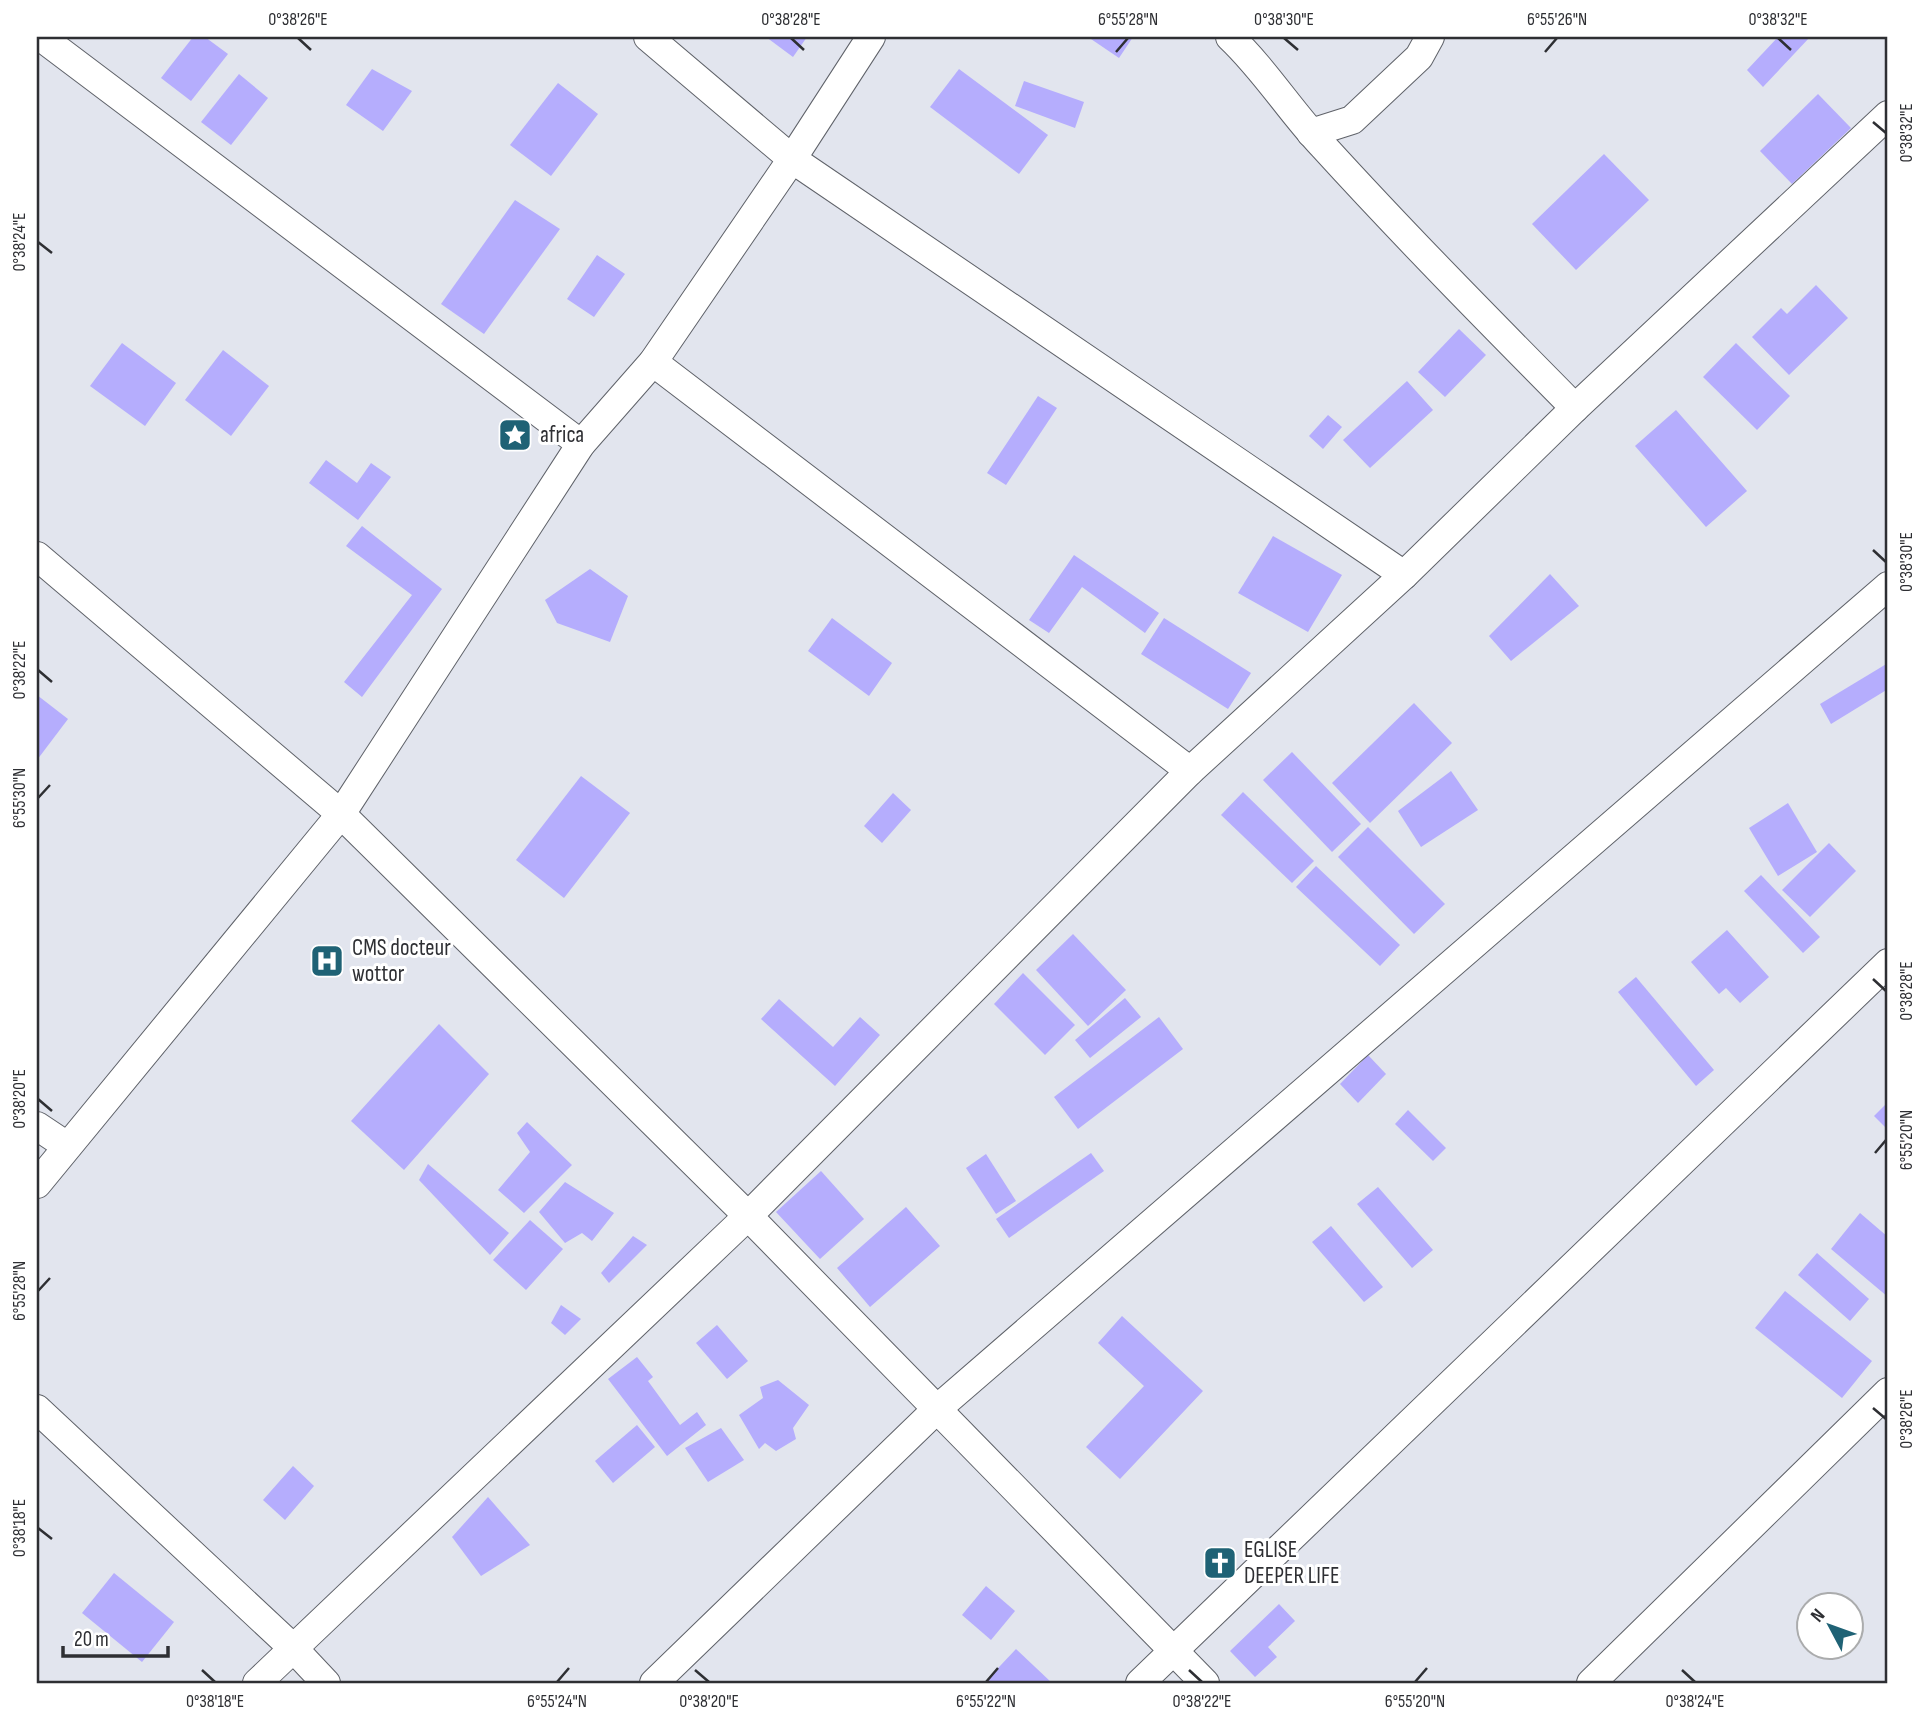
<svg xmlns="http://www.w3.org/2000/svg" width="1925" height="1720" font-family="'Sofia Sans Condensed',sans-serif">
  <rect width="100%" height="100%" fill="#e2e5ee"/>
  <g fill="#b5adfd">
    <path d="M193 37H205L228 54 191 101 161 78Z"/>
    <path d="M766 37H807L793 57Z"/>
    <path d="M1088 37H1133L1119 58Z"/>
    <path d="M1778 37H1810L1763 87 1747 70Z"/>
    <path d="M372 69 412 91 383 131 346 105Z"/>
    <path d="M959 69 1048 135 1019 174 930 107Z"/>
    <path d="M239 74 268 98 231 145 201 122Z"/>
    <path d="M1024 81 1084 102 1075 128 1015 106Z"/>
    <path d="M558 83 598 114 551 176 510 145Z"/>
    <path d="M1818 94 1851 128 1792 184 1760 151Z"/>
    <path d="M1604 154 1649 200 1576 270 1532 224Z"/>
    <path d="M515 200 560 229 484 334 441 304Z"/>
    <path d="M597 255 625 274 594 317 567 299Z"/>
    <path d="M1816 285 1848 318 1789 375 1752 337 1781 308 1787 314Z"/>
    <path d="M1459 329 1486 355 1445 397 1418 372Z"/>
    <path d="M122 343 176 383 145 426 90 386Z"/>
    <path d="M1736 343 1790 396 1757 430 1703 377Z"/>
    <path d="M223 350 269 386 231 436 185 400Z"/>
    <path d="M1407 381 1433 410 1370 468 1343 440Z"/>
    <path d="M1038 396 1057 408 1006 485 987 473Z"/>
    <path d="M1676 410 1747 491 1706 527 1635 446Z"/>
    <path d="M1328 415 1342 427 1323 449 1309 436Z"/>
    <path d="M326 460 357 483 371 463 391 477 358 520 309 483Z"/>
    <path d="M362 526 442 589 362 697 344 682 412 595 346 546Z"/>
    <path d="M1273 536 1342 575 1308 632 1238 593Z"/>
    <path d="M1074 555 1159 613 1145 633 1082 587 1049 633 1029 620Z"/>
    <path d="M590 569 628 596 610 642 557 623 545 600Z"/>
    <path d="M1550 574 1579 606 1511 661 1489 636Z"/>
    <path d="M832 618 892 663 869 696 808 651Z"/>
    <path d="M1164 618 1251 673 1228 709 1141 654Z"/>
    <path d="M1888 663V689L1831 724 1820 704Z"/>
    <path d="M37 695 68 719 37 760Z"/>
    <path d="M1414 703 1452 743 1370 823 1332 783Z"/>
    <path d="M1292 752 1361 824 1332 852 1263 780Z"/>
    <path d="M1451 771 1478 810 1421 847 1398 811Z"/>
    <path d="M581 776 630 813 564 898 516 860Z"/>
    <path d="M1243 792 1314 861 1292 883 1221 815Z"/>
    <path d="M893 793 911 810 882 843 864 826Z"/>
    <path d="M1788 803 1817 852 1778 876 1749 828Z"/>
    <path d="M1368 827 1445 904 1414 934 1338 857Z"/>
    <path d="M1829 843 1856 871 1810 917 1782 890Z"/>
    <path d="M1316 866 1400 945 1380 966 1296 887Z"/>
    <path d="M1761 875 1820 937 1803 953 1744 891Z"/>
    <path d="M1727 930 1769 977 1740 1003 1726 988 1719 994 1691 962Z"/>
    <path d="M1073 934 1126 990 1088 1026 1036 970Z"/>
    <path d="M1023 973 1075 1025 1045 1055 994 1004Z"/>
    <path d="M1636 977 1714 1070 1696 1086 1618 992Z"/>
    <path d="M1125 998 1141 1017 1090 1058 1075 1040Z"/>
    <path d="M779 999 833 1047 860 1017 880 1035 835 1086 761 1019Z"/>
    <path d="M1159 1017 1183 1049 1078 1129 1054 1097Z"/>
    <path d="M439 1024 489 1074 404 1170 351 1121Z"/>
    <path d="M1368 1055 1386 1074 1358 1103 1340 1084Z"/>
    <path d="M1888 1102V1130L1874 1116Z"/>
    <path d="M1408 1110 1446 1148 1433 1161 1395 1124Z"/>
    <path d="M527 1122 572 1165 524 1213 498 1190 530 1152 517 1133Z"/>
    <path d="M1091 1153 1104 1171 1009 1238 996 1219Z"/>
    <path d="M986 1154 1016 1201 996 1214 966 1168Z"/>
    <path d="M428 1164 509 1233 490 1255 419 1180Z"/>
    <path d="M821 1171 864 1219 820 1259 776 1212Z"/>
    <path d="M565 1182 614 1213 592 1241 582 1233 565 1243 539 1212Z"/>
    <path d="M1378 1187 1433 1250 1412 1268 1357 1204Z"/>
    <path d="M906 1207 940 1246 870 1307 837 1268Z"/>
    <path d="M1860 1213 1888 1237V1297L1831 1249Z"/>
    <path d="M530 1220 563 1249 526 1290 493 1260Z"/>
    <path d="M1331 1226 1383 1287 1364 1302 1312 1242Z"/>
    <path d="M633 1236 647 1245 609 1283 601 1273Z"/>
    <path d="M1817 1253 1869 1299 1850 1321 1798 1275Z"/>
    <path d="M1785 1291 1872 1361 1842 1398 1755 1328Z"/>
    <path d="M561 1305 581 1319 565 1335 551 1323Z"/>
    <path d="M1122 1316 1203 1391 1120 1479 1086 1447 1144 1386 1098 1343Z"/>
    <path d="M717 1325 748 1361 727 1379 696 1343Z"/>
    <path d="M637 1357 653 1377 648 1381 680 1425 697 1412 706 1425 667 1456 608 1379Z"/>
    <path d="M778 1380 809 1405 793 1428 796 1439 776 1451 765 1443 759 1449 739 1415 763 1398 760 1387Z"/>
    <path d="M637 1425 655 1447 613 1483 595 1461Z"/>
    <path d="M721 1428 744 1460 708 1482 685 1448Z"/>
    <path d="M293 1466 314 1486 285 1520 263 1500Z"/>
    <path d="M488 1497 530 1545 481 1576 452 1537Z"/>
    <path d="M114 1573 174 1622 142 1662 82 1613Z"/>
    <path d="M986 1586 1015 1611 991 1640 962 1615Z"/>
    <path d="M1279 1604 1295 1621 1268 1647 1277 1657 1255 1677 1230 1651Z"/>
    <path d="M1016 1649 1052 1683H984Z"/>
  </g>
  <g fill="none" stroke-linecap="round" stroke-linejoin="round">
    <defs>
      <g id="street">
        <path d="M41 37 581 444"/>
        <path d="M648 37 792 159 1404 575"/>
        <path d="M1230 37C1265 70 1290 111 1323 146 1405 236 1490 322 1575 408"/>
        <path d="M1311 133 1352 120 1419 57 1430 37"/>
        <path d="M653 362 1190 771"/>
        <path d="M37 556 341 814 748 1216 1205 1683"/>
        <path d="M37 1126 67 1146"/>
        <path d="M37 1184 341 814 581 444 653 362 792 159 871 37"/>
        <path d="M37 1409 294 1649 326 1683"/>
        <path d="M257 1683 748 1216 1190 771 1404 575 1575 408 1888 115"/>
        <path d="M654 1683 937 1409 1888 586"/>
        <path d="M1140 1683 1888 963"/>
        <path d="M1591 1683 1888 1392"/>
      </g>
    </defs>
    <use href="#street" stroke="#5f6269" stroke-width="30"/>
    <use href="#street" stroke="#fff" stroke-width="28"/>
  </g>
  <path fill="none" stroke="#2e2f33" stroke-width="2.5" d="M298 38 311 50M791 38 804 50M1284 38 1298 50M1778 38 1791 50M1116 52 1128 38M1545 52 1557 38M1873 122 1886 133M38 242 52 253M1873 550 1886 562M38 670 52 682M38 798 50 785M1873 979 1886 991M38 1099 52 1111M1875 1153 1886 1140M38 1291 50 1278M1873 1408 1886 1419M38 1528 52 1539M202 1670 215 1682M695 1670 709 1682M1189 1670 1202 1682M1682 1670 1695 1682M557 1682 569 1668M986 1682 998 1668M1415 1682 1427 1668"/>
  <defs>
    <symbol id="sight-square" viewBox="-11 -11 22 22"><rect x="-9" y="-9" width="18" height="18" rx="4" fill="#1f6275" stroke="#fff"/><path d="M0-6L1.8-2.2L6-1.7L2.9 1.2L3.7 5.4L0 3.3L-3.7 5.4L-2.9 1.2L-6-1.7L-1.8-2.2Z" fill="#fff"/></symbol>
    <symbol id="hospital-square" viewBox="-11 -11 22 22"><rect x="-9" y="-9" width="18" height="18" rx="4" fill="#1f6275" stroke="#fff"/><path d="M-5-5h3v3.5h4V-5h3V5h-3V1.5h-4V5h-3Z" fill="#fff"/></symbol>
    <symbol id="church-square" viewBox="-11 -11 22 22"><rect x="-9" y="-9" width="18" height="18" rx="4" fill="#1f6275" stroke="#fff"/><path d="M-1.2-6h2.4v3.5h3.3v2.4h-3.3V6h-2.4V-.1h-3.3v-2.4h3.3Z" fill="#fff"/></symbol>
  </defs>
  <g fill-rule="evenodd">
    <use href="#sight-square" x="496" y="416" width="38" height="38"/>
    <use href="#hospital-square" x="308" y="942" width="38" height="38"/>
    <use href="#church-square" x="1201" y="1544" width="38" height="38"/>
  </g>
  <g text-anchor="middle" dominant-baseline="central" stroke-width="6" stroke-linejoin="round" paint-order="stroke">
    <g font-size="23" fill="#2e2f33" stroke="#fff" text-anchor="start">
      <text x="540" y="435">africa</text>
      <text x="352" y="948">CMS docteur<tspan x="352" dy="26">wottor</tspan></text>
      <text x="1244" y="1550">EGLISE<tspan x="1244" dy="26">DEEPER LIFE</tspan></text>
    </g>
  </g>
  <rect width="1925" height="1720" fill="none" stroke="#ffffff" stroke-width="77"/>
  <g transform="translate(1830 1626) rotate(311)"><circle r="33" fill="#ffffff" stroke="#abacad" stroke-width="2"/>
  <path d="M0-5L12 26L0 18L-12 26Z" fill="#1f6275"/>
  <text y="-10" font-size="19" font-weight="bold" text-anchor="middle" fill="#2e2f33">N</text>
  </g>
  <path d="M63 1646v10h105v-10" fill="none" stroke="#2e2f33" stroke-width="3.5"/>
  <text x="74" y="1646" font-size="21" fill="#2e2f33" stroke="#ffffff" stroke-width="5" paint-order="stroke">20 m</text>
  <rect x="38" y="38" width="1848" height="1644" fill="none" stroke="#2e2f33" stroke-width="2.5"/>
  <g font-size="18" text-anchor="middle" fill="#2e2f33">
    <text x="298" y="25">0°38'26"E</text>
    <text x="791" y="25">0°38'28"E</text>
    <text x="1128" y="25">6°55'28"N</text>
    <text x="1284" y="25">0°38'30"E</text>
    <text x="1557" y="25">6°55'26"N</text>
    <text x="1778" y="25">0°38'32"E</text>
    <text transform="translate(1906 133) rotate(-90)" y="6">0°38'32"E</text>
    <text transform="translate(19 242) rotate(-90)" y="6">0°38'24"E</text>
    <text transform="translate(1906 562) rotate(-90)" y="6">0°38'30"E</text>
    <text transform="translate(19 670) rotate(-90)" y="6">0°38'22"E</text>
    <text transform="translate(19 798) rotate(-90)" y="6">6°55'30"N</text>
    <text transform="translate(1906 991) rotate(-90)" y="6">0°38'28"E</text>
    <text transform="translate(19 1099) rotate(-90)" y="6">0°38'20"E</text>
    <text transform="translate(1906 1140) rotate(-90)" y="6">6°55'20"N</text>
    <text transform="translate(19 1291) rotate(-90)" y="6">6°55'28"N</text>
    <text transform="translate(1906 1419) rotate(-90)" y="6">0°38'26"E</text>
    <text transform="translate(19 1528) rotate(-90)" y="6">0°38'18"E</text>
    <text x="215" y="1707">0°38'18"E</text>
    <text x="557" y="1707">6°55'24"N</text>
    <text x="709" y="1707">0°38'20"E</text>
    <text x="986" y="1707">6°55'22"N</text>
    <text x="1202" y="1707">0°38'22"E</text>
    <text x="1415" y="1707">6°55'20"N</text>
    <text x="1695" y="1707">0°38'24"E</text>
  </g>
</svg>
